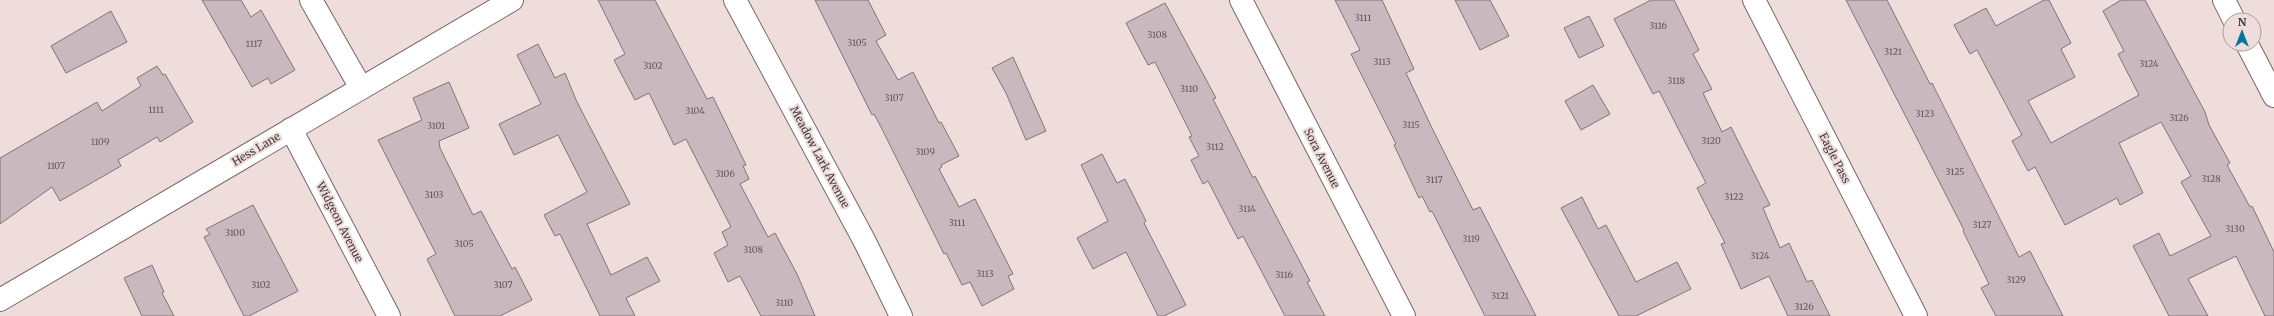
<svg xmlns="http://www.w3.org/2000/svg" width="2274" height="316" font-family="Merriweather,serif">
  <rect width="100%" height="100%" fill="#eedddb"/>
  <g fill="#c9b9bf" stroke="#817378">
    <path d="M202 0H241L251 17 261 10 295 70 271 84 268 78 252 87Z"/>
    <path d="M598 0H655L707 99 713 97 746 165 743 166 749 179 740 184 768 237 775 233 797 274 815 316H761L740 276 728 282 714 253 728 245 722 232 731 227 686 139 674 145 649 93 635 100 614 60 625 54Z"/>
    <path d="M815 0H868L886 35 876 41 898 80 913 72 939 123 941 122 959 156 941 165 942 167 939 169 959 207 975 199 1013 274 1008 276 1014 289 982 306 970 282 962 285 946 253 944 254 881 127 874 114 872 115Z"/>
    <path d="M1335 0H1382L1414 69 1406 73 1431 126 1473 210 1480 207 1536 316H1485L1432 211 1430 212 1422 196 1419 198 1394 145 1396 144 1351 54 1360 50Z"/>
    <path d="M1455 0H1490L1509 36 1480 50Z"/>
    <path d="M1651 0H1674L1699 50 1693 54 1712 89 1703 93 1722 132 1731 127 1770 205 1763 208 1780 248 1789 243 1807 282 1812 280 1830 316H1788L1769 276 1741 289 1721 244 1725 243 1697 188 1706 183 1659 91 1653 94 1614 19Z"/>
    <path d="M1846 0H1887L1930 84 1932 83 2019 257 2030 251 2063 316H1996L1981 288 1989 284 1963 231 1964 230Z"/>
    <path d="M2044 0H2049L2071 43 2061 49 2075 77 2028 101 2051 143 2139 95 2118 54 2124 51 2103 11 2121 0H2145L2205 112 2209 125 2230 163 2227 165 2250 207 2252 206 2274 252V316H2265L2236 256 2188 279 2208 316H2169L2133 246 2159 233 2170 256 2211 236 2181 182 2191 176 2161 122 2119 143 2143 193 2120 205 2117 198 2065 225 2035 167 2028 171 2012 141 2022 135 1977 50 1970 54 1954 25 1986 8 1996 26Z"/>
    <path d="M1165 3 1216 98 1213 99 1253 178 1255 176 1310 281 1307 282 1325 316H1285L1243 236 1238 239 1208 181 1203 184 1191 160 1199 156 1189 137 1192 136 1155 62 1148 65 1126 23Z"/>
    <path d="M111 11 127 42 66 73 51 46Z"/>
    <path d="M1589 16 1604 46 1579 58 1564 28Z"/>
    <path d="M538 44 555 78 565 73 577 102 630 204 587 224 611 275 647 257 660 281 626 298 635 316H600L560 234 555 236 544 215 587 192 558 135 514 155 499 124 541 104 517 55Z"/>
    <path d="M1013 57 1046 131 1026 140 1006 93 992 68Z"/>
    <path d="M157 66 163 75 165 74 193 122 160 142 157 137 118 160 121 166 60 201 52 187 0 224V158L97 102 102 111 141 86 137 78Z"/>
    <path d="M449 82 469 128 439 141 440 148 473 215 481 211 512 269 515 267 532 300 500 316H455L427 259 436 254 378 140 422 120 413 98Z"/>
    <path d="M1593 85 1610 114 1581 130 1565 101Z"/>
    <path d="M1102 154 1117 183 1125 179 1146 221 1144 223 1186 305 1164 316H1158L1126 252 1093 269 1077 238 1108 221 1081 165Z"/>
    <path d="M1582 197 1598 229 1606 225 1636 282 1677 262 1691 289 1636 316H1619L1561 208Z"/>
    <path d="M253 205 298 291 249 316H244L204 237 210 234 206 229Z"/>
    <path d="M152 265 164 292 162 293 174 316H142L124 278Z"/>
  </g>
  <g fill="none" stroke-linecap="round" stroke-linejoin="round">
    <defs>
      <g id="minor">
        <path d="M311 0 361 88"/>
        <path d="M735 0 865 242 901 316"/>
        <path d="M1241 0 1404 316"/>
        <path d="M1754 0 1916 316"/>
        <path d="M2224 0 2234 20"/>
        <path d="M2247 44 2274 96"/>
        <path d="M291 129 389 316"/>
        <path d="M0 300 512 0"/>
      </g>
    </defs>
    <use href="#minor" stroke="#766766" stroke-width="24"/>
    <use href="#minor" stroke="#fff" stroke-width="22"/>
  </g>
  <g text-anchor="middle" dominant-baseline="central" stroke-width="4" stroke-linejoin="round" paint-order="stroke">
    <g font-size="9" fill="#645a5b">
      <text x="1363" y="17">3111</text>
      <text x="1658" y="25">3116</text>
      <text x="1157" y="34">3108</text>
      <text x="857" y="42">3105</text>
      <text x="254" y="43">1117</text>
      <text x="1893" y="51">3121</text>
      <text x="1382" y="61">3113</text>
      <text x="2149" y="63">3124</text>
      <text x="653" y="65">3102</text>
      <text x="1676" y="80">3118</text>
      <text x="1189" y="88">3110</text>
      <text x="894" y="97">3107</text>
      <text x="156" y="109">1111</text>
      <text x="695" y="110">3104</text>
      <text x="1925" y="113">3123</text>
      <text x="2179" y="117">3126</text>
      <text x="1411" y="124">3115</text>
      <text x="436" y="125">3101</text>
      <text x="1711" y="140">3120</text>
      <text x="100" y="141">1109</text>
      <text x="1215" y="146">3112</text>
      <text x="925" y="151">3109</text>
      <text x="56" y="165">1107</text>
      <text x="1955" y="171">3125</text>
      <text x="725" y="173">3106</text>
      <text x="2211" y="178">3128</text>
      <text x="1434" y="179">3117</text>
      <text x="434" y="194">3103</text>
      <text x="1734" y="196">3122</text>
      <text x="1247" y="208">3114</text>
      <text x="957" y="222">3111</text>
      <text x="1982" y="224">3127</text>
      <text x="2235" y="228">3130</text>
      <text x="235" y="232">3100</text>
      <text x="1471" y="238">3119</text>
      <text x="464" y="243">3105</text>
      <text x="753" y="249">3108</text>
      <text x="1760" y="255">3124</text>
      <text x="985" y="273">3113</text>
      <text x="1284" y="274">3116</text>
      <text x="2016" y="279">3129</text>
      <text x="261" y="284">3102</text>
      <text x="503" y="284">3107</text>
      <text x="1500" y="295">3121</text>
      <text x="784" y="302">3110</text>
      <text x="1804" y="306">3126</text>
    </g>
    <g font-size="11" fill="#423b3a" stroke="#eedddb">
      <text transform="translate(256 149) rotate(-31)">Hess Lane</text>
      <text transform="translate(820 157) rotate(62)">Meadow Lark Avenue</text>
      <text transform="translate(1322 158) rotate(63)">Sora Avenue</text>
      <text transform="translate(1835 158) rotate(63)">Eagle Pass</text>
      <text transform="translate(340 222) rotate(63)">Widgeon Avenue</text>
    </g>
  </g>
  <g transform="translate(2242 32)"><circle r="19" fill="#eedddb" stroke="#a99c9b"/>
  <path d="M0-3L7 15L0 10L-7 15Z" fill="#04749f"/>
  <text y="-6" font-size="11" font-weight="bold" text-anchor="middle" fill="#423b3a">N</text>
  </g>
</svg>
